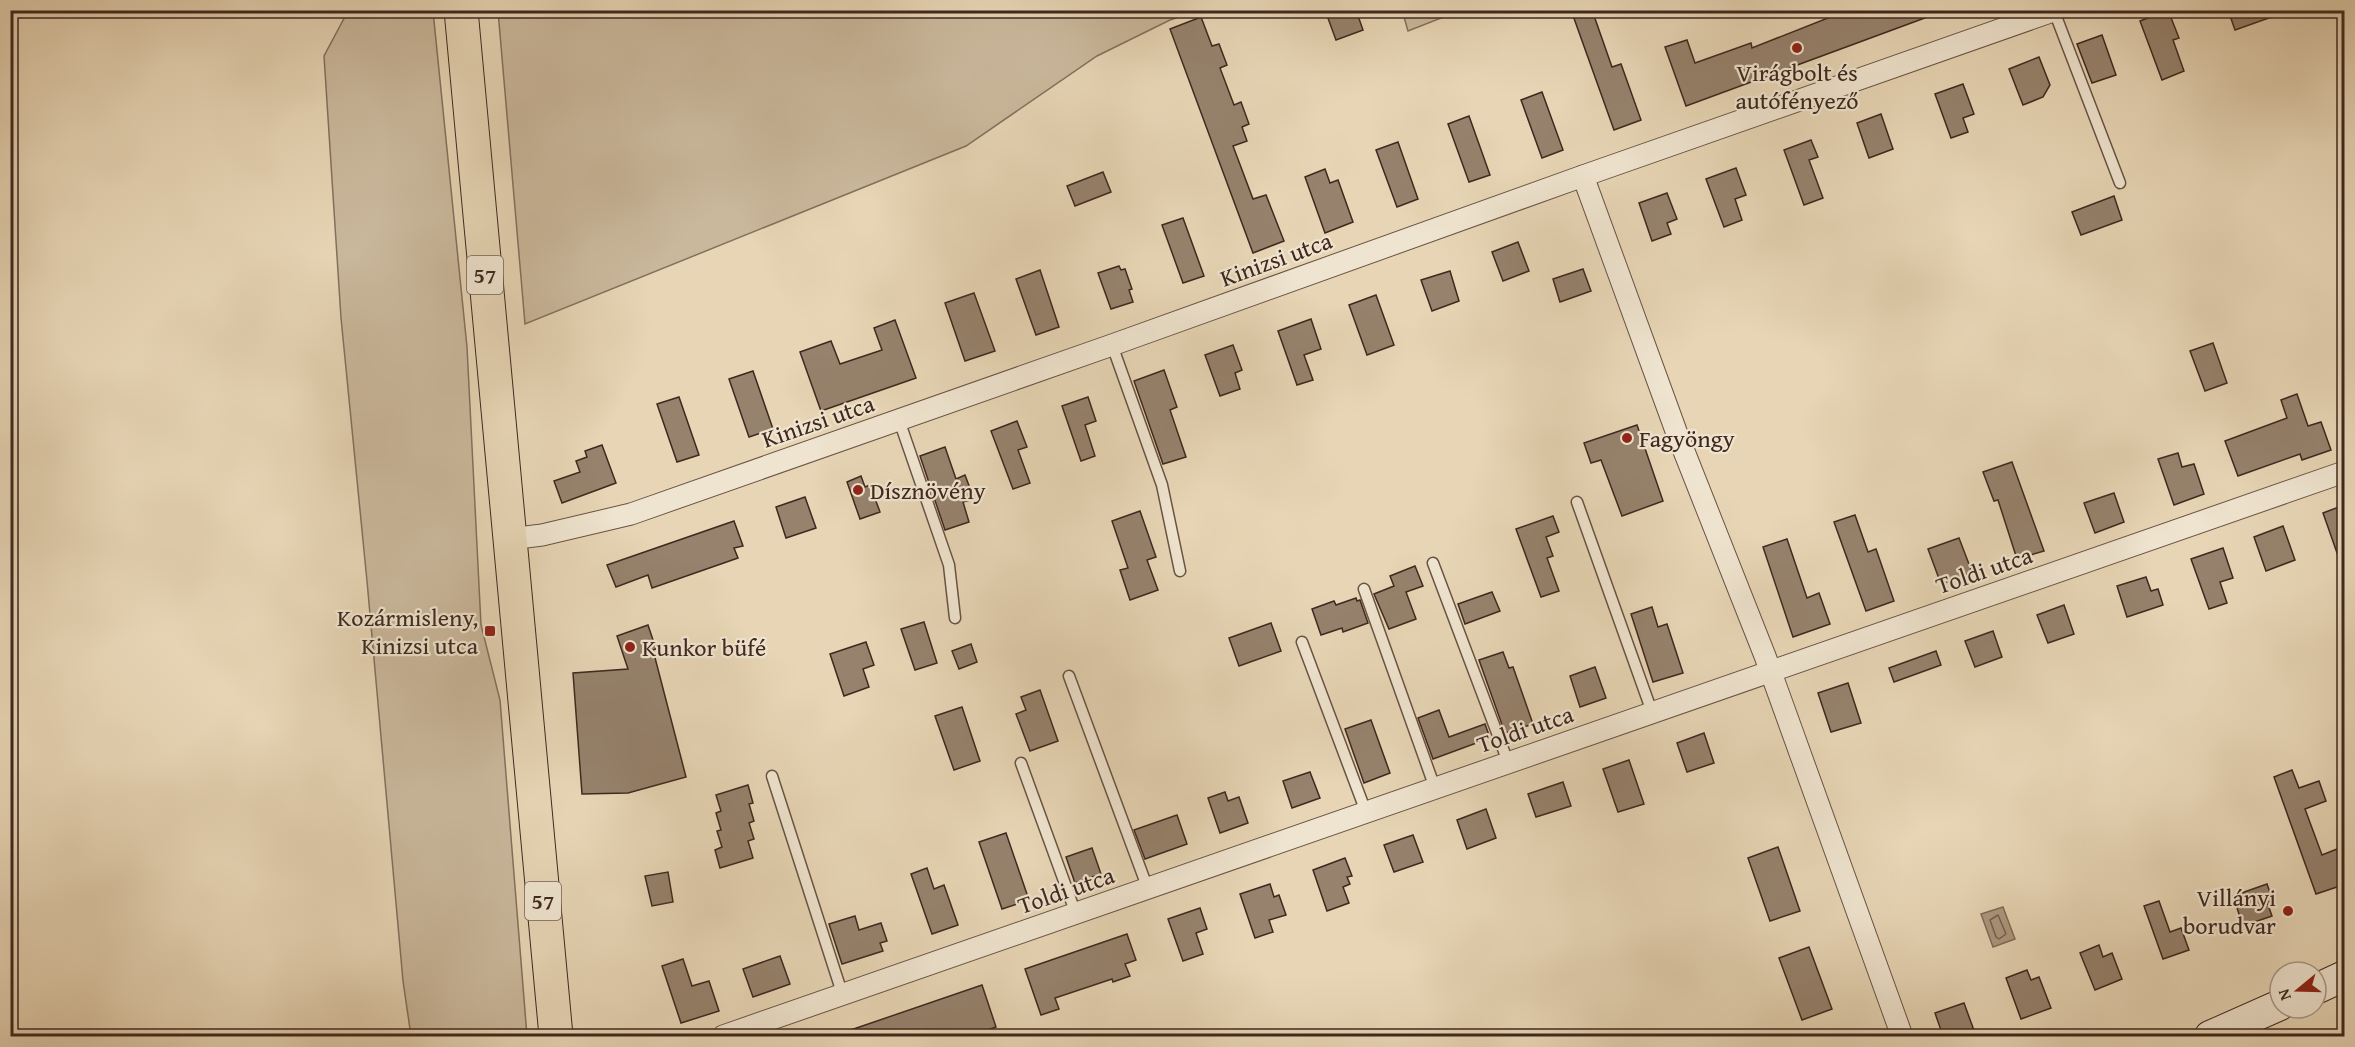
<svg xmlns="http://www.w3.org/2000/svg" width="2355" height="1047" font-family="'Gentium Book Plus',serif">
  <rect width="100%" height="100%" fill="#e7d5b5"/>
  <filter id="stains"><feTurbulence type="fractalNoise" baseFrequency=".00333" numOctaves="4"/><feColorMatrix values="0 0 0 0 .2 0 0 0 0 .09 0 0 0 0 .02 0 0 0 .5 -.17"/></filter>
  <radialGradient id="worn" r=".72"><stop offset=".6" stop-color="#630" stop-opacity="0"/><stop offset="1" stop-color="#630" stop-opacity=".3"/></radialGradient>
  <g fill="#cab89c" stroke="#84705e" stroke-width="1.5">
    <path d="M1402 10H1459V11L1408 31Z"/>
    <path d="M348 11H433L467 347 481 625 500 700 527 1036H411L403 981 367 581 341 318 324 56Z"/>
    <path d="M498 11V10L1197 11 1170 20 1097 56 966 146 525 324Z"/>
  </g>
  <path fill="#ae9a82" stroke="#826c5a" stroke-width="1.5" d="M2003 907 2015 939 1993 947 1981 914Z"/>
  <g fill="none" stroke-linecap="round" stroke-linejoin="round">
    <path stroke="#766150" stroke-width="1.5" d="M1998 915 2006 934 1999 939 1996 937 1990 920Z"/>
  </g>
  <g fill="#96826d" stroke="#3f281f" stroke-width="1.5">
    <path d="M1325 10H1356L1363 30 1336 40Z"/>
    <path d="M1571 10H1592L1612 67 1621 64 1641 120 1614 130Z"/>
    <path d="M1848 10 1941 12 1686 106 1665 47 1687 40 1695 63 1751 43 1752 48Z"/>
    <path d="M2168 10 2179 38 2173 40 2184 71 2162 80 2140 21Z"/>
    <path d="M2228 10H2283V13L2235 30Z"/>
    <path d="M1201 17 1212 46 1219 44 1227 65 1220 68 1234 105 1241 102 1249 124 1242 127 1247 141 1233 146 1253 199 1266 195 1284 241 1253 253 1170 29Z"/>
    <path d="M2102 35 2116 75 2092 83 2077 44Z"/>
    <path d="M2039 57 2050 85 2043 97 2023 105 2009 69Z"/>
    <path d="M1963 84 1974 114 1963 118 1968 132 1951 138 1935 94Z"/>
    <path d="M1542 92 1563 150 1542 158 1521 100Z"/>
    <path d="M1881 114 1893 149 1869 158 1857 123Z"/>
    <path d="M1469 116 1490 175 1469 182 1448 124Z"/>
    <path d="M1811 140 1818 157 1809 160 1823 198 1804 205 1784 150Z"/>
    <path d="M1398 142 1418 199 1397 207 1376 150Z"/>
    <path d="M1736 168 1746 195 1735 199 1742 220 1724 227 1706 179Z"/>
    <path d="M1325 169 1330 183 1338 180 1353 222 1325 233 1305 177Z"/>
    <path d="M1103 172 1111 192 1075 206 1067 186Z"/>
    <path d="M1667 193 1677 219 1667 223 1671 234 1652 241 1639 203Z"/>
    <path d="M2114 196 2122 220 2081 235 2072 212Z"/>
    <path d="M1183 218 1204 276 1183 283 1162 225Z"/>
    <path d="M1518 242 1529 271 1503 281 1492 252Z"/>
    <path d="M1119 266 1121 270 1125 269 1132 289 1129 290 1133 302 1111 309 1098 273Z"/>
    <path d="M1583 269 1591 291 1560 302 1553 279Z"/>
    <path d="M1040 270 1059 327 1036 335 1016 279Z"/>
    <path d="M1450 271 1459 301 1432 311 1421 280Z"/>
    <path d="M974 293 995 351 965 361 945 303Z"/>
    <path d="M1376 295 1394 345 1367 355 1349 305Z"/>
    <path d="M1311 319 1321 349 1304 355 1313 380 1297 385 1278 331Z"/>
    <path d="M895 320 916 378 821 411 800 352 831 341 840 364 882 350 874 328Z"/>
    <path d="M2213 343 2227 383 2205 391 2190 351Z"/>
    <path d="M1233 345 1242 370 1235 373 1240 389 1220 396 1205 355Z"/>
    <path d="M1164 370 1177 407 1170 410 1186 457 1163 464 1134 381Z"/>
    <path d="M753 371 773 429 749 437 729 379Z"/>
    <path d="M2297 394 2308 426 2321 422 2331 450 2302 460 2300 454 2238 476 2225 441 2287 418 2281 400Z"/>
    <path d="M679 397 699 455 677 462 657 404Z"/>
    <path d="M1088 397 1096 421 1085 425 1095 456 1081 461 1062 406Z"/>
    <path d="M1017 421 1027 447 1018 450 1030 483 1013 489 991 431Z"/>
    <path d="M1637 425 1663 501 1622 516 1601 460 1591 463 1584 443Z"/>
    <path d="M602 445 616 483 562 503 554 481 580 472 576 461 587 457 585 451Z"/>
    <path d="M945 447 956 479 965 475 974 499 963 502 969 522 945 530 920 456Z"/>
    <path d="M2178 453 2182 467 2194 464 2204 494 2174 505 2158 459Z"/>
    <path d="M2012 462 2044 551 2017 559 1998 500 1994 501 1983 472Z"/>
    <path d="M861 476 865 487 870 485 880 512 860 519 847 482Z"/>
    <path d="M2114 493 2124 522 2095 533 2084 503Z"/>
    <path d="M805 497 816 528 786 538 776 507Z"/>
    <path d="M2344 505V567H2342L2323 513Z"/>
    <path d="M1140 511 1156 557 1147 560 1158 590 1130 600 1120 570 1128 568 1112 521Z"/>
    <path d="M1855 515 1868 552 1876 549 1894 601 1866 611 1834 522Z"/>
    <path d="M1553 516 1559 532 1546 537 1553 556 1547 558 1559 591 1541 597 1516 529Z"/>
    <path d="M734 521 743 546 734 548 738 558 652 588 648 575 616 587 607 565Z"/>
    <path d="M2283 526 2295 560 2266 571 2254 537Z"/>
    <path d="M1959 538 1972 572 1941 584 1928 549Z"/>
    <path d="M1787 539 1807 598 1819 593 1830 624 1793 637 1763 547Z"/>
    <path d="M2223 548 2233 578 2220 582 2227 603 2209 609 2191 559Z"/>
    <path d="M1415 566 1423 586 1406 592 1416 619 1389 629 1374 594 1394 586 1390 576Z"/>
    <path d="M2146 577 2151 591 2158 589 2163 605 2127 617 2117 586Z"/>
    <path d="M1492 592 1500 611 1465 624 1458 604Z"/>
    <path d="M1356 598 1357 601 1360 600 1368 623 1343 632 1342 628 1321 635 1312 609 1334 601 1336 605Z"/>
    <path d="M2064 605 2074 634 2048 643 2037 615Z"/>
    <path d="M1652 607 1658 627 1667 624 1683 673 1653 682 1631 614Z"/>
    <path d="M924 622 937 663 915 670 901 629Z"/>
    <path d="M1271 623 1281 651 1239 666 1229 638Z"/>
    <path d="M648 625 656 649 653 650 686 777 628 793 582 794 573 673 628 669 617 636Z"/>
    <path d="M1993 631 2002 657 1975 667 1965 641Z"/>
    <path d="M866 642 874 665 863 669 869 687 844 696 830 654Z"/>
    <path d="M971 644 977 662 959 669 952 651Z"/>
    <path d="M1936 651 1941 665 1894 682 1889 668Z"/>
    <path d="M1503 652 1509 668 1513 667 1533 724 1505 733 1479 660Z"/>
    <path d="M1595 667 1606 698 1580 707 1570 676Z"/>
    <path d="M1848 683 1861 723 1831 732 1818 693Z"/>
    <path d="M1040 690 1058 741 1030 751 1016 714 1026 710 1021 697Z"/>
    <path d="M962 707 980 761 954 770 935 716Z"/>
    <path d="M1439 710 1449 737 1485 724 1490 738 1433 759 1418 718Z"/>
    <path d="M1371 720 1390 773 1364 783 1345 729Z"/>
    <path d="M1704 733 1714 763 1687 772 1677 743Z"/>
    <path d="M1629 760 1644 804 1618 812 1603 769Z"/>
    <path d="M2292 770 2299 788 2319 781 2326 801 2305 809 2322 855 2337 849 2344 869 2338 871 2343 885 2316 894 2274 777Z"/>
    <path d="M1310 772 1320 798 1292 808 1283 781Z"/>
    <path d="M1563 782 1571 806 1536 817 1528 794Z"/>
    <path d="M748 785 753 803 749 804 754 821 749 823 754 839 748 841 753 858 720 868 715 850 722 847 717 831 721 830 716 813 721 811 716 795Z"/>
    <path d="M1225 792 1228 801 1239 797 1248 823 1220 833 1208 798Z"/>
    <path d="M1486 809 1496 838 1467 849 1457 820Z"/>
    <path d="M1177 815 1187 844 1145 859 1134 830Z"/>
    <path d="M1006 833 1029 900 1002 909 979 842Z"/>
    <path d="M1413 835 1423 862 1394 872 1384 845Z"/>
    <path d="M1778 847 1800 911 1770 921 1748 858Z"/>
    <path d="M1092 848 1101 874 1075 883 1066 857Z"/>
    <path d="M1345 858 1352 876 1347 877 1350 884 1343 887 1349 903 1327 911 1313 870Z"/>
    <path d="M927 868 934 889 944 885 958 925 932 934 911 874Z"/>
    <path d="M668 872 673 902 652 906 645 876Z"/>
    <path d="M1270 884 1274 897 1279 895 1286 915 1269 920 1273 932 1255 938 1240 894Z"/>
    <path d="M2267 884 2273 901 2267 902 2272 916 2243 926 2233 896Z"/>
    <path d="M2159 901 2170 932 2181 928 2189 950 2163 959 2144 906Z"/>
    <path d="M1200 908 1207 929 1196 933 1203 954 1183 961 1168 919Z"/>
    <path d="M855 916 859 930 881 923 887 941 880 943 883 951 842 964 829 924Z"/>
    <path d="M1127 934 1136 960 1125 964 1130 976 1113 982 1112 979 1055 998 1059 1009 1041 1015 1025 969Z"/>
    <path d="M2099 945 2103 957 2112 953 2122 979 2095 990 2080 953Z"/>
    <path d="M1809 947 1832 1009 1802 1020 1779 958Z"/>
    <path d="M780 956 790 984 753 997 743 969Z"/>
    <path d="M683 959 692 986 709 981 719 1011 681 1023 662 966Z"/>
    <path d="M2027 970 2031 980 2039 977 2051 1008 2021 1019 2006 978Z"/>
    <path d="M982 985 996 1027 987 1030 989 1036H968L966 1030 947 1036H840L839 1034Z"/>
    <path d="M1964 1003 1976 1036H1943L1935 1013Z"/>
  </g>
  <g fill="none" stroke-linecap="round" stroke-linejoin="round">
    <defs>
      <g id="lane">
        <path d="M2054 11 2120 183"/>
        <path d="M1112 345 1162 485 1180 571"/>
        <path d="M899 420 949 565 955 618"/>
        <path d="M1577 502 1652 712"/>
        <path d="M1433 563 1508 762"/>
        <path d="M1364 589 1435 788"/>
        <path d="M1302 642 1366 812"/>
        <path d="M1069 676 1148 889"/>
        <path d="M1021 763 1076 914"/>
        <path d="M772 776 843 996"/>
      </g>
      <g id="street">
        <path d="M1583 176 1676 431 1765 656 1902 1036"/>
        <path d="M510 539 542 535 631 514 1112 345 1583 176 2056 10"/>
        <path d="M723 1036 2344 472"/>
      </g>
      <g id="secondary">
        <path d="M2316 989 2344 976"/>
        <path d="M2210 1036 2280 1005"/>
      </g>
      <path id="primary" d="M461 10 556 1036"/>
    </defs>
    <use href="#lane" stroke="#695344" stroke-width="13"/>
    <use href="#street" stroke="#695344" stroke-width="23"/>
    <use href="#secondary" stroke="#3f281f" stroke-width="32"/>
    <use href="#primary" stroke="#3f281f" stroke-width="35"/>
    <use href="#lane" stroke="#efe4cf" stroke-width="10"/>
    <use href="#street" stroke="#efe4cf" stroke-width="21"/>
    <use href="#secondary" stroke="#efe4cf" stroke-width="30"/>
    <use href="#primary" stroke="#e7d5b5" stroke-width="33"/>
  </g>
  <g fill="#8f2418" stroke="#efe4cf" stroke-width="2">
    <circle cx="1797" cy="48" r="6"/>
    <circle cx="1627" cy="438" r="6"/>
    <circle cx="858" cy="490" r="6"/>
    <rect x="484" y="625" width="12" height="12" rx="3"/>
    <circle cx="630" cy="647" r="6"/>
    <circle cx="2288" cy="911" r="6"/>
  </g>
  <g text-anchor="middle" dominant-baseline="central" stroke-width="4.5" stroke-linejoin="round" paint-order="stroke">
    <g fill="#efe4cf" stroke="#746054" stroke-width="1.5">
      <rect x="467" y="256" width="36" height="38" rx="4.5"/>
      <rect x="525" y="882" width="36" height="38" rx="4.5"/>
    </g>
    <g font-size="22" font-weight="bold" fill="#3f281f">
      <text x="485" y="275">57</text>
      <text x="543" y="901">57</text>
    </g>
    <g font-size="24" fill="#3f281f" stroke="#efe4cf" text-anchor="start">
      <text x="1797" y="72" text-anchor="middle">Virágbolt és<tspan x="1797" dy="28">autófényező</tspan></text>
      <text x="1639" y="438">Fagyöngy</text>
      <text x="870" y="490">Dísznövény</text>
      <text x="478" y="617" text-anchor="end">Kozármisleny,<tspan x="478" dy="28">Kinizsi utca</tspan></text>
      <text x="642" y="647">Kunkor büfé</text>
      <text x="2276" y="897" text-anchor="end">Villányi<tspan x="2276" dy="28">borudvar</tspan></text>
    </g>
    <g font-size="24" fill="#3f281f" stroke="#efe4cf">
      <text transform="translate(1276 259) rotate(-20)">Kinizsi utca</text>
      <text transform="translate(818 421) rotate(-19)">Kinizsi utca</text>
      <text transform="translate(1984 570) rotate(-19)">Toldi utca</text>
      <text transform="translate(1525 729) rotate(-19)">Toldi utca</text>
      <text transform="translate(1066 890) rotate(-19)">Toldi utca</text>
    </g>
  </g>
  <rect width="2355" height="1047" fill="none" stroke="#e7d5b5" stroke-width="36"/>
  <rect x="12" y="12" width="2331" height="1023" fill="none" stroke="#3f281f" stroke-width="3"/>
  <rect x="18" y="18" width="2319" height="1011" fill="none" stroke="#3f281f" stroke-width="1.5"/>
  <g transform="translate(2298 990) rotate(251)"><circle r="28" fill="#efe4cf" stroke="#a99989" stroke-width="1.5"/>
  <path d="M0-4.5L10 22L0 15L-10 22Z" fill="#8f2418"/>
  <text y="-9" font-size="16" font-weight="bold" text-anchor="middle" fill="#3f281f">N</text>
  </g>
  <rect width="100%" height="100%" filter="url(#stains)"/>
  <rect width="100%" height="100%" fill="url(#worn)"/>
</svg>
